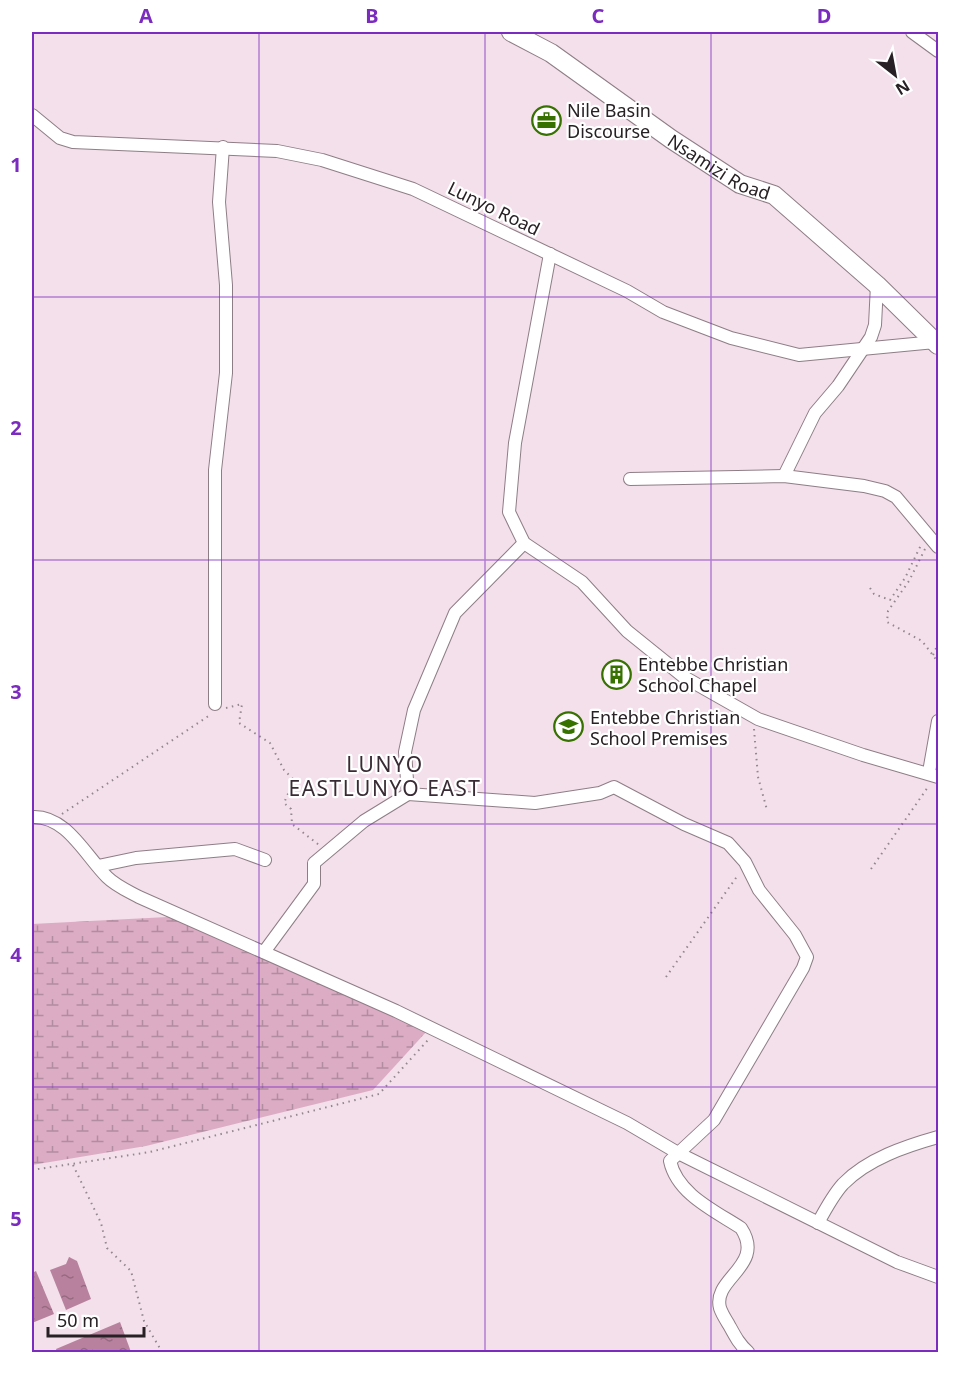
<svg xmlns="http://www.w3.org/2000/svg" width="970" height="1384" font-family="'Noto Sans',sans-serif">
  <defs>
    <pattern id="wetland-marsh" width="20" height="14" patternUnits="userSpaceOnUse" patternTransform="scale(1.5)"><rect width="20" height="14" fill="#dcacc5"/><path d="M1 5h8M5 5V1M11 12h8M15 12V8" fill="none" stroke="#b28ca0"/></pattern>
    <pattern id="water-ripples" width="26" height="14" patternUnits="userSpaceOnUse" patternTransform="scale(1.5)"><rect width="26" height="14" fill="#b8829f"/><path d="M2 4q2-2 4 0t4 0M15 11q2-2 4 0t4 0" fill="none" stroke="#966a81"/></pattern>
  </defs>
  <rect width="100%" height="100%" fill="#f3e0ea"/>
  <path fill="url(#wetland-marsh)" d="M187 916 427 1031 373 1090 146 1146 32 1165V924Z"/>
  <g fill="url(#water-ripples)">
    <path d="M69 1257 77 1261 91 1299 66 1310 50 1270 66 1264Z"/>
    <path d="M36 1271 54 1314 32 1323V1273Z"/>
    <path d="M120 1322 131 1352H57L56 1349Z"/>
  </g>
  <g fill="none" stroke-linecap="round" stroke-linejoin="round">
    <defs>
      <g id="street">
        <path d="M912 32 938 51"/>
        <path d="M32 115 60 138 73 142 277 151 322 160 413 189 627 291 663 312 731 338 799 355 935 342"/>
        <path d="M550 254 515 443 509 512 524 543 582 582 627 631 684 677 758 719 863 755 938 777"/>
        <path d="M784 476 815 413 838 386 871 337 875 325 877 285"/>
        <path d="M630 479 784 476 864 486 885 491 896 497 938 547"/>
        <path d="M215 704V470L226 373V285L219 202 223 147"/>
        <path d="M929 772 938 721"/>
        <path d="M408 794 535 803 600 793 614 787 684 824 728 843 745 862 759 890 795 935 807 957 803 968 714 1120 670 1161C677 1194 715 1211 741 1228 766 1266 712 1278 720 1308 722 1314 726 1320 729 1325 735 1336 739 1344 748 1352"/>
        <path d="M32 817C66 815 85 855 107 877 116 886 128 891 139 897L396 1011 627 1123 678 1153 897 1262 938 1277"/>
        <path d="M98 866 136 858 235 849 265 860"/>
        <path d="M264 952 314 884V863L364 821 408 794 405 752 414 710 455 613 524 543"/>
        <path d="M818 1223C825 1210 833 1195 843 1184 867 1159 906 1146 938 1137"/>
      </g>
      <g id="secondary">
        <path id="s1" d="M511 32 551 53 671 139 740 184 774 195 877 285 938 345"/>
      </g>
    </defs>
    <use href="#street" stroke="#8f7d86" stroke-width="14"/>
    <use href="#secondary" stroke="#8f7d86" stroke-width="20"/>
    <g stroke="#94868e" stroke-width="2" stroke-dasharray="1.5 4.5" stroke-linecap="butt">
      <path d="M925 549 909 581 888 611 887 622 922 641 938 662"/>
      <path d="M870 588 874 594 890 600 905 578 921 545"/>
      <path d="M933 655 938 644"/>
      <path d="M226 708 242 704 239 723 270 743 284 770 294 780 284 803 291 809 292 824 319 845"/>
      <path d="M754 729 758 777 767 810"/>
      <path d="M62 814 210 715"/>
      <path d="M871 869 928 787"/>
      <path d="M666 977 738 875"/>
      <path d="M73 1165 101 1223 107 1248 131 1271 144 1321 162 1352"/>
      <path d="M32 1170 150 1152 379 1094 428 1040"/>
    </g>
    <use href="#street" stroke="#fff" stroke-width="12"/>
    <use href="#secondary" stroke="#fff" stroke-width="18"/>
  </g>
  <path fill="none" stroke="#7b2cbf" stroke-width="1.5" stroke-opacity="0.55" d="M259 32V1352M485 32V1352M711 32V1352M32 297H938M32 560H938M32 824H938M32 1087H938"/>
  <defs>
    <symbol id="office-ring" viewBox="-11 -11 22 22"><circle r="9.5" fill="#fff" stroke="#377100" stroke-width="1.5"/><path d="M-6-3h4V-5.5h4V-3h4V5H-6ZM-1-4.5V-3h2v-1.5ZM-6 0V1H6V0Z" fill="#377100"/></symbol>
    <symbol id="building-ring" viewBox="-11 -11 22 22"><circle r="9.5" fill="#fff" stroke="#377100" stroke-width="1.5"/><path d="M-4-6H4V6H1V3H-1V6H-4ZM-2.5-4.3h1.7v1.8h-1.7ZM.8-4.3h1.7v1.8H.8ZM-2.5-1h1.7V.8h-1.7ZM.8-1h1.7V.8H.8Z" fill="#377100"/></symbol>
    <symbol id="school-ring" viewBox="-11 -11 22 22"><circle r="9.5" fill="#fff" stroke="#377100" stroke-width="1.5"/><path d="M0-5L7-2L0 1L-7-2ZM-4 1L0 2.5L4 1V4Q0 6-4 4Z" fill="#377100"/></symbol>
  </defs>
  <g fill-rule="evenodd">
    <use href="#office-ring" x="530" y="104" width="33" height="33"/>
    <use href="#building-ring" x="600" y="658" width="33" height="33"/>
    <use href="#school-ring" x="552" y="710" width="33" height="33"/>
  </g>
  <g text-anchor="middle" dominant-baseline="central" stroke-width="4.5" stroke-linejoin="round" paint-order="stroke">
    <g font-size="18" fill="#272024" stroke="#fff" text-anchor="start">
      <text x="567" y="110">Nile Basin<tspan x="567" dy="21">Discourse</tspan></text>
      <text x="638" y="664">Entebbe Christian<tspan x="638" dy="21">School Chapel</tspan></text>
      <text x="590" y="717">Entebbe Christian<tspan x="590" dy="21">School Premises</tspan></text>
    </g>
    <g font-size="18" fill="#272024" stroke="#fff">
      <text stroke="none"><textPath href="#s1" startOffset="249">Nsamizi Road</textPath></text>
      <text transform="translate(494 208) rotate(26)">Lunyo Road</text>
    </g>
    <g font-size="21" letter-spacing="1.5" fill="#392b33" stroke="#fff">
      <text x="385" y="764">LUNYO<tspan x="385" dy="24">EASTLUNYO EAST</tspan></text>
    </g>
  </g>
  <rect width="970" height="1384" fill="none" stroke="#ffffff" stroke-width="66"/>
  <g transform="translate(895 75) rotate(149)" stroke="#ffffff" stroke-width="4.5" paint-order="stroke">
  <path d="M0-4.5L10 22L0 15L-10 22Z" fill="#272024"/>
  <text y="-9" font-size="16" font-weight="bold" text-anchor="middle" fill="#272024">N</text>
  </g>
  <path d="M48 1327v9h96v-9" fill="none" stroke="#272024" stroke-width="3"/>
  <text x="57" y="1327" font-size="18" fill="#272024" stroke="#ffffff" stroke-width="4.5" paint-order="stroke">50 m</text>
  <rect x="33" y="33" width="904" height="1318" fill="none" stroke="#7b2cbf" stroke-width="2"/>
  <g font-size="20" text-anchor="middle" font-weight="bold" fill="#7b2cbf">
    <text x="146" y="23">A</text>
    <text x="372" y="23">B</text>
    <text x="598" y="23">C</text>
    <text x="824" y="23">D</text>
    <text x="16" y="172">1</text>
    <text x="16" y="435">2</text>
    <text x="16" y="699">3</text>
    <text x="16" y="962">4</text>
    <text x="16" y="1226">5</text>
  </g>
</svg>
